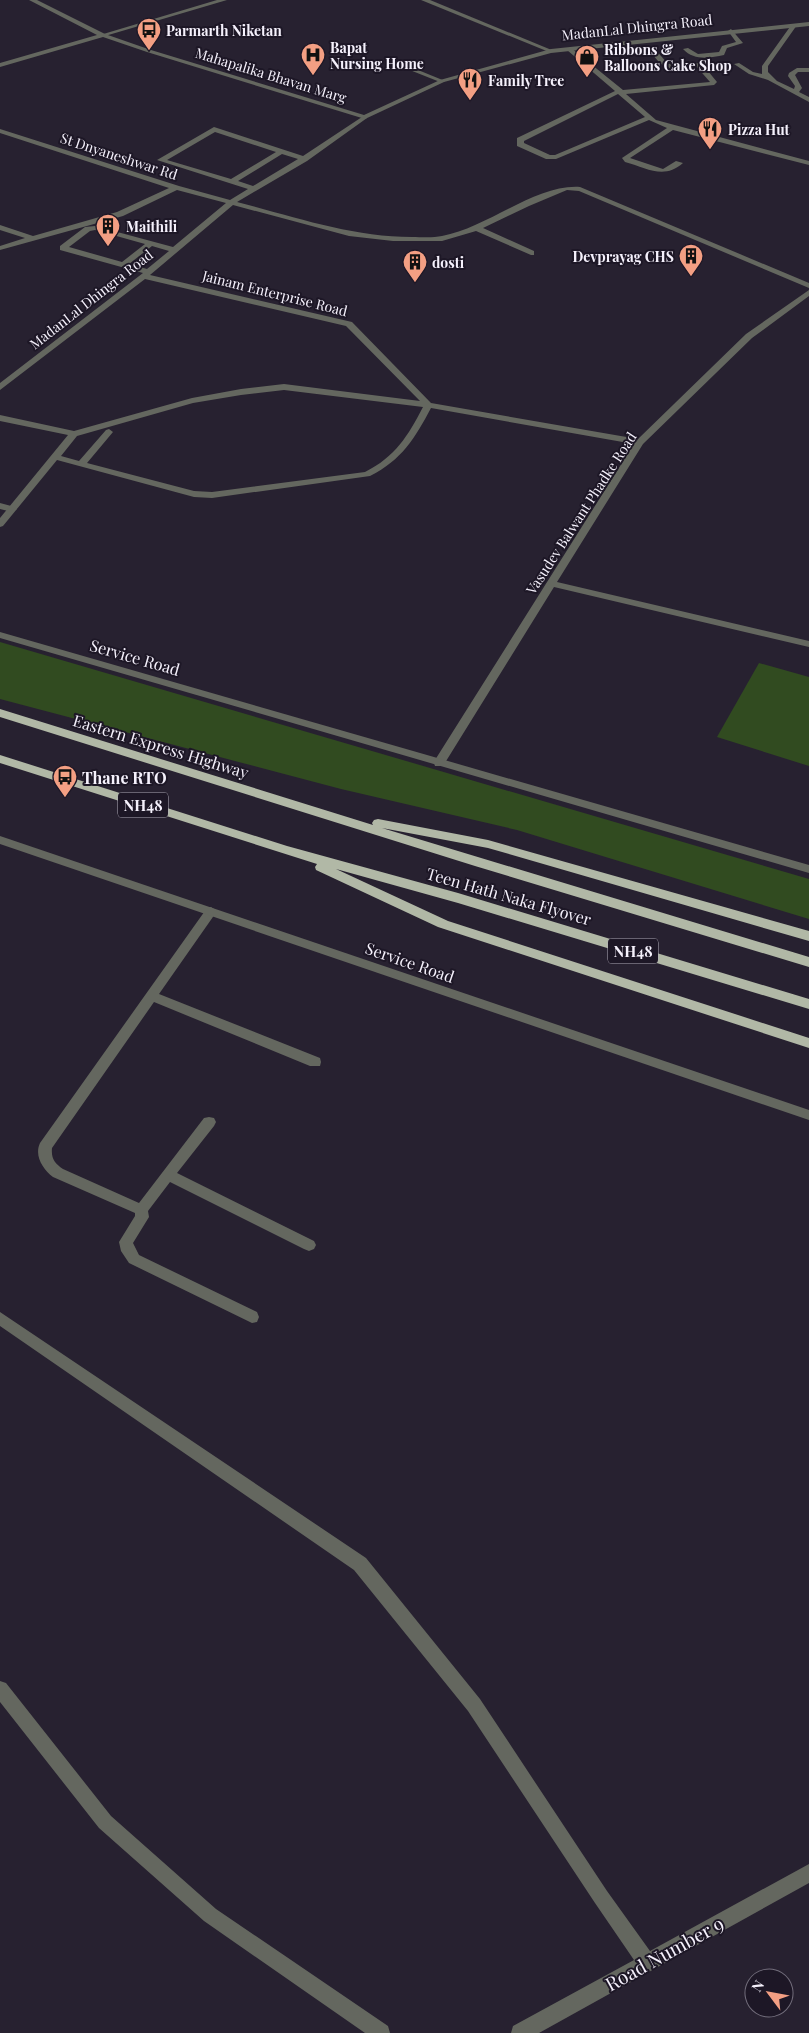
<svg xmlns="http://www.w3.org/2000/svg" width="809" height="2033" font-family="'Playfair Display',serif">
  <rect width="100%" height="100%" fill="#272130"/>
  <g fill="#314b20">
    <path d="M0 642 809 879V919L517 830 341 789 0 699Z"/>
    <path d="M759 663 809 677V766L717 737Z"/>
  </g>
  <g fill="none" stroke-linecap="round" stroke-linejoin="round">
    <path fill="#64675f" fill-rule="evenodd" d="M0 503 15 507 17 509 12 512 0 509Z"/>
    <g fill="#64675f" fill-rule="evenodd">
      <path d="M217 0H227L105 36 100 35Z"/>
      <path d="M421 0H430L554 51 549 52Z"/>
      <path d="M792 24 797 25 768 66V72L777 81 794 89 795 86 788 76 789 73 797 68H809V72H798L795 75 802 88 799 92 809 97V102L768 80 749 74 734 64 739 63 753 72 762 74V66Z"/>
      <path d="M731 29 743 43 727 48 724 55C710 58 694 61 683 49L688 48 698 54 719 52 722 46 736 42 728 31Z"/>
      <path d="M567 48H571L623 90 710 82 696 66C669 68 667 74 650 51H632L630 50V48H654L668 64 699 63 703 65 717 82 714 85 626 94 656 120 809 161V165L673 130 630 158 663 169 676 161 683 163C664 180 647 168 625 162L622 158 667 128 649 120 556 159H546L517 146V138L615 91 567 50ZM618 94 645 117 555 155H550L524 143V141Z"/>
      <path d="M387 59H391L445 81 440 82 387 61Z"/>
      <path d="M365 115 367 116V118L307 161 237 202C295 217 352 237 412 237 421 237 433 238 442 236 487 228 536 184 580 187L809 283V288L579 191 567 190 529 206 483 228 534 251V255H531L476 231 442 241H393L349 236 233 205 150 275 352 322 431 403 638 439 746 334 809 290V296L752 338 643 444 557 582 809 641V647L554 587 443 766H435L434 763 435 760 634 444 431 408C415 438 402 460 370 476L212 498 194 497 57 460 3 526 0 527V518L68 435 0 421V415L74 431 192 398 241 389 284 384 420 401 346 326 145 279 0 390V383L143 273 60 250V246L85 227 95 226 173 247 226 203 177 190 123 216 0 250V246L25 238 0 230V225L33 236 117 212 169 188 0 133V129L179 186 230 200 248 189 157 160 214 127 303 156ZM215 132 276 152 231 179 167 160ZM282 154 298 159 253 186 238 181ZM95 230 145 244 122 262 69 247 90 231ZM152 246 169 251 147 269 129 264ZM284 390 423 407C408 436 395 457 365 472L212 492 194 491 87 463 113 432 109 429 106 430 79 461 61 456 77 436 193 403 241 395Z"/>
      <path d="M211 907 217 911 215 914 159 994 320 1058 321 1062 320 1066H310L154 1002 52 1148C51 1159 55 1163 63 1169L139 1203 204 1118 209 1117 214 1118 216 1122 214 1126 177 1173 314 1241 316 1245 314 1249 309 1251 304 1249 170 1182 148 1211 149 1217 133 1243 139 1255 257 1312 259 1317 257 1322 252 1323 129 1263 121 1251 119 1242 135 1216V1213L53 1177C43 1169 34 1156 40 1143L207 908Z"/>
      <path d="M0 1312 366 1558 480 1699 607 1891 650 1951 809 1864V1883L539 2033H511L513 2026 634 1960 595 1903 468 1711 354 1570 0 1326Z"/>
      <path d="M0 1681 6 1683 111 1816 216 1909 388 2026 390 2033H365L204 1921 99 1828 0 1702Z"/>
    </g>
    <g fill="#64675f" fill-rule="evenodd">
      <path d="M29 0H37L105 34 151 50 364 115 440 80 551 49 809 22V26L551 53 444 82 365 119 147 52 103 37 0 67V63L97 35Z"/>
      <path d="M0 632 809 865V873L0 638Z"/>
      <path d="M0 836 809 1110V1120L0 844Z"/>
    </g>
    <g fill="#b1b8a6" fill-rule="evenodd">
      <path d="M0 709 373 825 372 823 374 820 378 819 488 840 809 931V941L488 848 382 828 809 957V967L475 866 0 717Z"/>
      <path d="M0 755 287 846 458 893 809 999V1009L458 903 336 869 448 921 809 1038V1048L438 927 316 870 315 867 317 864 0 763Z"/>
    </g>
  </g>
  <defs>
    <symbol id="bus-pin" viewBox="-11 -11 22 30"><path d="M0 17L-7.5 6A9.5 9.5 0 1 1 7.5 6Z" fill="#f39f83" stroke="#1d1726"/><path d="M-5-6H5V4H4V6H2V4H-2V6H-4V4H-5ZM-3.5-4V0h7V-4ZM-3.5 1.2v1.5H-2V1.2ZM2 1.2v1.5H3.5V1.2Z" fill="#111"/></symbol>
    <symbol id="hospital-pin" viewBox="-11 -11 22 30"><path d="M0 17L-7.5 6A9.5 9.5 0 1 1 7.5 6Z" fill="#f39f83" stroke="#1d1726"/><path d="M-5-5h3v3.5h4V-5h3V5h-3V1.5h-4V5h-3Z" fill="#111"/></symbol>
    <symbol id="shop-pin" viewBox="-11 -11 22 30"><path d="M0 17L-7.5 6A9.5 9.5 0 1 1 7.5 6Z" fill="#f39f83" stroke="#1d1726"/><path d="M-5-2.5h2.3a2.7 3.5 0 0 1 5.4 0H5L5.5 6h-11ZM-1.5-2.5h3a1.5 2.3 0 0 0-3 0Z" fill="#111"/></symbol>
    <symbol id="restaurant-pin" viewBox="-11 -11 22 30"><path d="M0 17L-7.5 6A9.5 9.5 0 1 1 7.5 6Z" fill="#f39f83" stroke="#1d1726"/><path d="M-5-6h1v4h1v-4h1v4h1v-4h1v5L-1.5 .5V6h-2V.5L-5-1ZM5-6V6H3V1.5H1.5Q1.5-4 5-6Z" fill="#111"/></symbol>
    <symbol id="building-pin" viewBox="-11 -11 22 30"><path d="M0 17L-7.5 6A9.5 9.5 0 1 1 7.5 6Z" fill="#f39f83" stroke="#1d1726"/><path d="M-4-6H4V6H1V3H-1V6H-4ZM-2.5-4.3h1.7v1.8h-1.7ZM.8-4.3h1.7v1.8H.8ZM-2.5-1h1.7V.8h-1.7ZM.8-1h1.7V.8H.8Z" fill="#111"/></symbol>
  </defs>
  <g fill-rule="evenodd">
    <use href="#bus-pin" x="135" y="16" width="28" height="38"/>
    <use href="#hospital-pin" x="299" y="41" width="28" height="38"/>
    <use href="#shop-pin" x="573" y="43" width="28" height="38"/>
    <use href="#restaurant-pin" x="456" y="66" width="28" height="38"/>
    <use href="#restaurant-pin" x="696" y="115" width="28" height="38"/>
    <use href="#building-pin" x="94" y="212" width="28" height="38"/>
    <use href="#building-pin" x="677" y="242" width="28" height="38"/>
    <use href="#building-pin" x="401" y="248" width="28" height="38"/>
    <use href="#bus-pin" x="51" y="763" width="28" height="38"/>
  </g>
  <g text-anchor="middle" dominant-baseline="central" stroke-width="4" stroke-linejoin="round" paint-order="stroke">
    <g font-size="14" fill="#f5f1fc" stroke="#1d1726">
      <text transform="translate(637 27) rotate(-6)">MadanLal Dhingra Road</text>
      <text transform="translate(271 75) rotate(17)">Mahapalika Bhavan Marg</text>
      <text transform="translate(119 156) rotate(18)">St Dnyaneshwar Rd</text>
      <text transform="translate(275 293) rotate(14)">Jainam Enterprise Road</text>
      <text transform="translate(91 299) rotate(-38)">MadanLal Dhingra Road</text>
      <text transform="translate(581 513) rotate(-57)">Vasudev Balwant Phadke Road</text>
    </g>
    <g font-size="14" font-weight="bold" fill="#f5f1fc" stroke="#1d1726" text-anchor="start">
      <text x="166" y="30">Parmarth Niketan</text>
      <text x="330" y="47">Bapat<tspan x="330" dy="16">Nursing Home</tspan></text>
      <text x="604" y="49">Ribbons &amp;<tspan x="604" dy="16">Balloons Cake Shop</tspan></text>
      <text x="488" y="80">Family Tree</text>
      <text x="728" y="129">Pizza Hut</text>
      <text x="126" y="226">Maithili</text>
      <text x="674" y="256" text-anchor="end">Devprayag CHS</text>
      <text x="432" y="262">dosti</text>
    </g>
    <g fill="#1d1726" stroke="#b4b0bc" stroke-width="1">
      <rect x="118" y="792.5" width="50" height="25" rx="4"/>
      <rect x="608" y="938.5" width="50" height="25" rx="4"/>
    </g>
    <g font-size="15" font-weight="bold" fill="#f5f1fc">
      <text x="143" y="805">NH48</text>
      <text x="633" y="951">NH48</text>
    </g>
    <g font-size="16" fill="#f5f1fc" stroke="#1d1726">
      <text transform="translate(135 657) rotate(16)">Service Road</text>
      <text transform="translate(161 746) rotate(17)">Eastern Express Highway</text>
      <text transform="translate(509 896) rotate(16)">Teen Hath Naka Flyover</text>
      <text transform="translate(410 962) rotate(19)">Service Road</text>
    </g>
    <g font-size="16" font-weight="bold" fill="#f5f1fc" stroke="#1d1726" text-anchor="start">
      <text x="82" y="777">Thane RTO</text>
    </g>
    <g font-size="19" fill="#f5f1fc" stroke="#1d1726">
      <text transform="translate(664 1953) rotate(-29)">Road Number 9</text>
    </g>
  </g>
  <g transform="translate(769 1993) rotate(302)"><circle r="24" fill="#1d1726" stroke="#736e7c"/>
  <path d="M0-4L9 19L0 12L-9 19Z" fill="#f39f83"/>
  <text y="-8" font-size="14" font-weight="bold" text-anchor="middle" fill="#f5f1fc">N</text>
  </g>
</svg>
